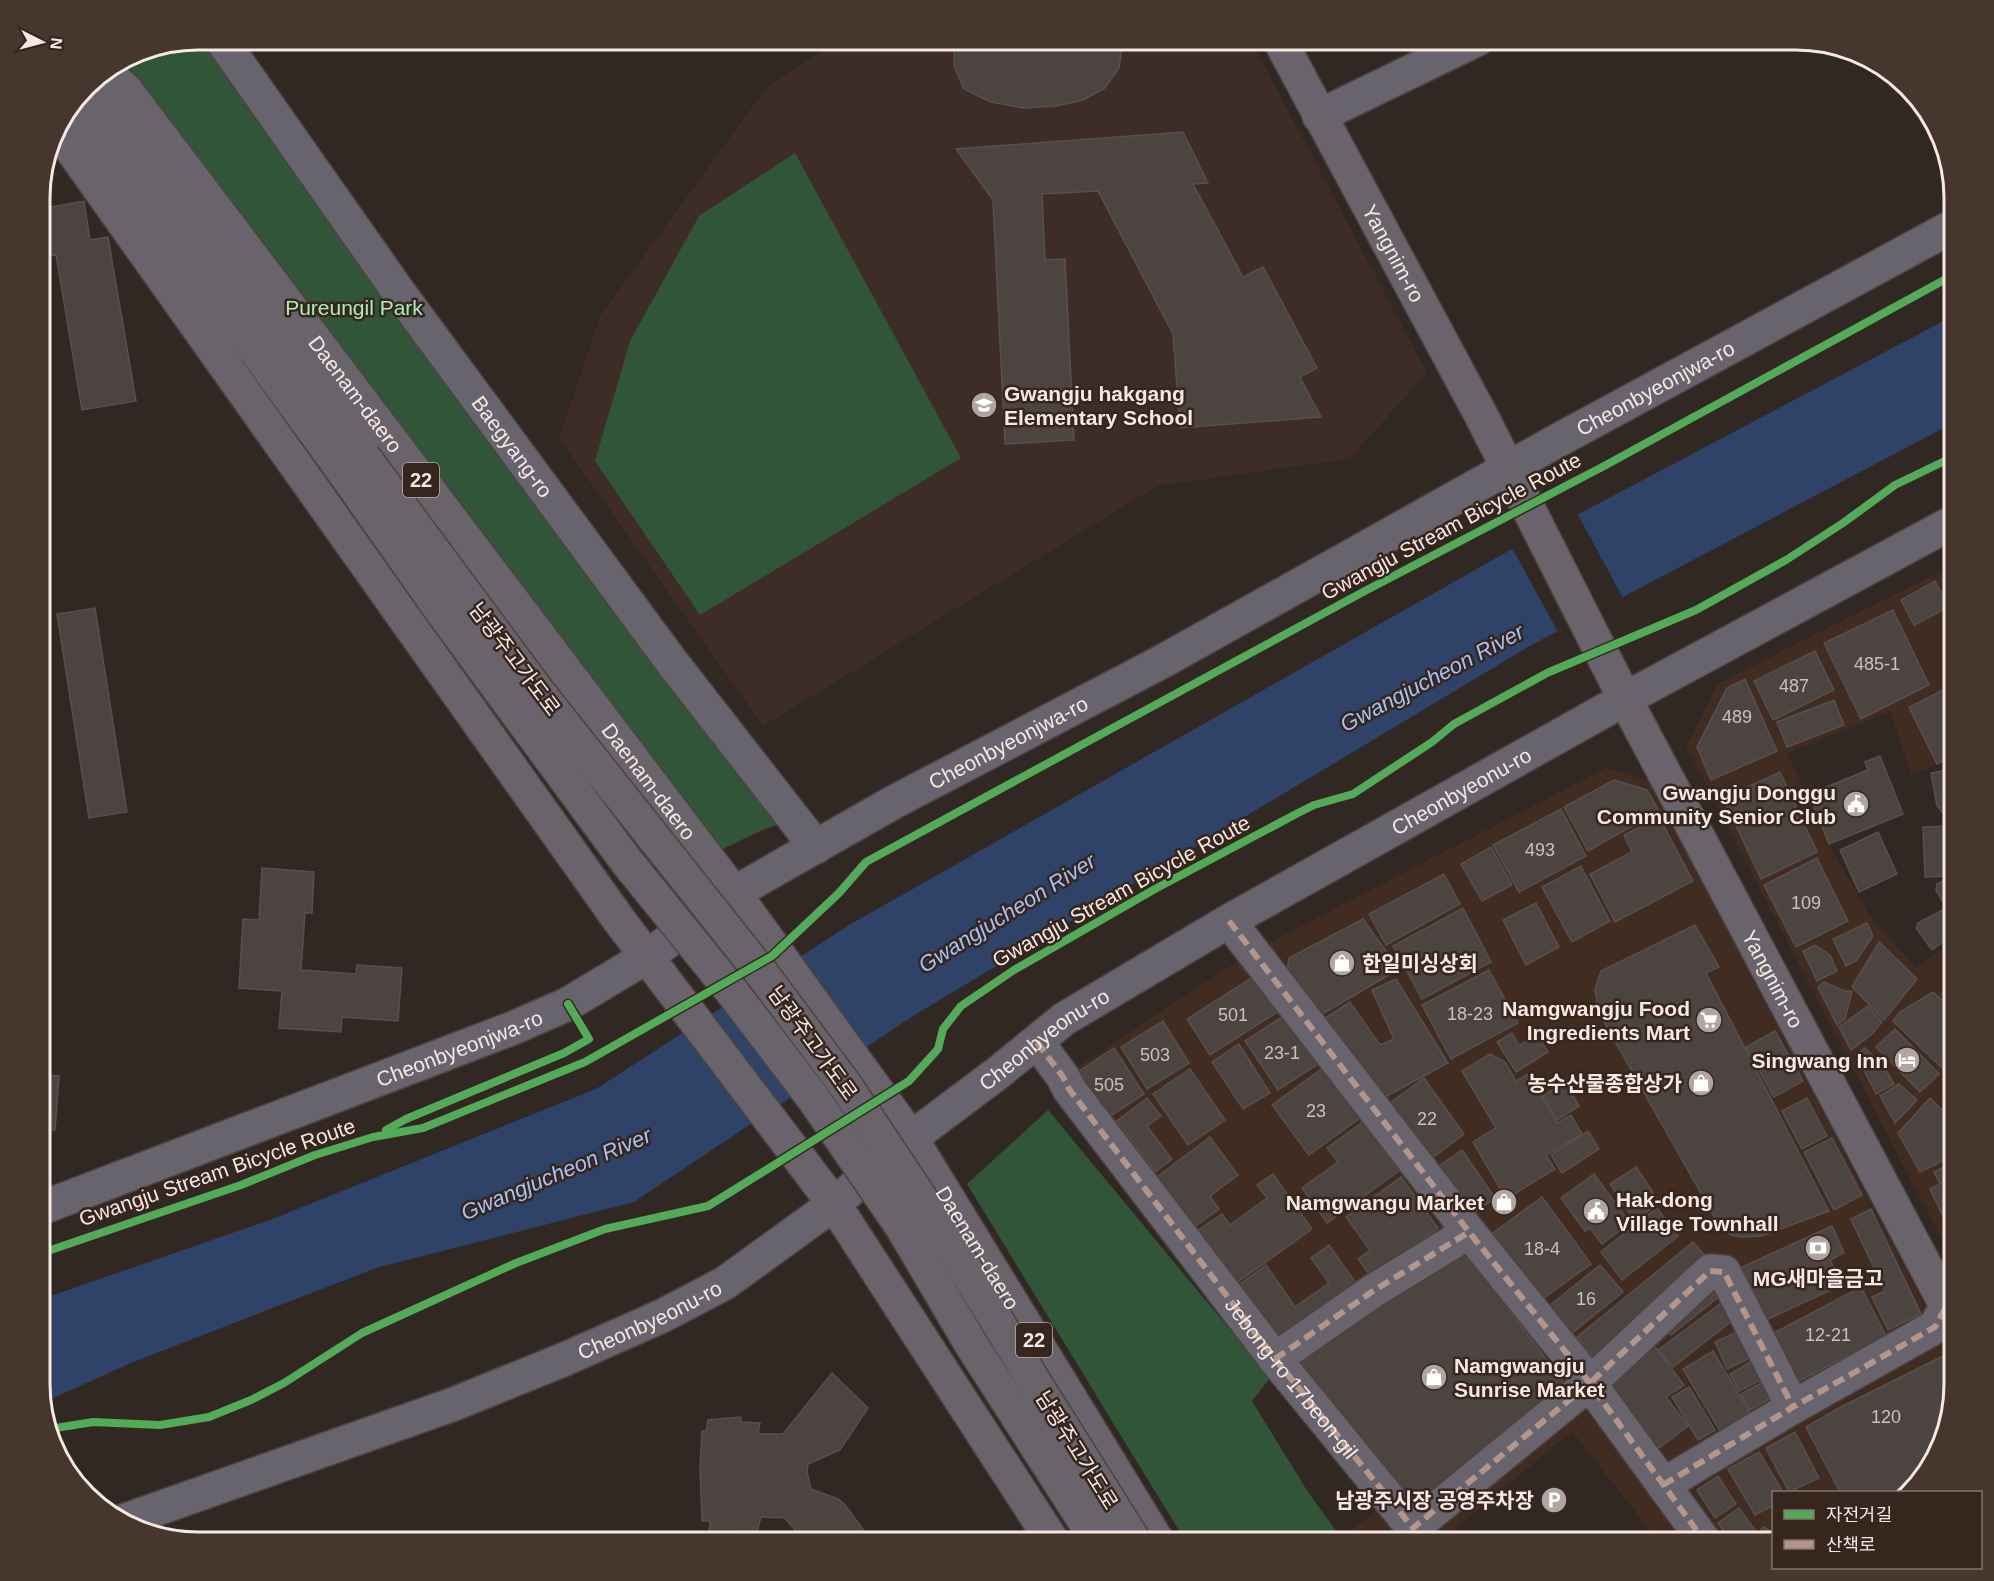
<svg xmlns="http://www.w3.org/2000/svg" width="1994" height="1581" font-family="Arial,'Noto Sans KR',sans-serif">
  <rect width="100%" height="100%" fill="#312824"/>
  <g fill="#412c21">
    <path d="M1955 564V757L1912 775 1890 712 1787 753 1831 848 1869 915 1916 968 1955 940V1265L1686 746 1718 684Z"/>
    <path d="M1606 768 1649 781 1955 1364V1384L1946 1435 1916 1488 1910 1492H1774L1773 1542H1659L1572 1431 1440 1542H1352L1345 1535 1385 1504 1051 1085 1253 951Z"/>
  </g>
  <path fill="#3e2c27" d="M841 39H1250L1427 373 1349 459 1157 486 763 726 559 438 600 316 767 87Z"/>
  <g fill="#315539">
    <path d="M198 39H211L793 819 760 831 723 849 316 332 119 62 137 51Z"/>
    <path d="M795 153 961 458 700 615 595 461 630 341 699 216Z"/>
    <path d="M1048 1110 1270 1378 1252 1401 1306 1489 1344 1542H1186L967 1184Z"/>
  </g>
  <path fill="#2f4267" d="M1955 315V422L1528 647 913 1016 634 1202 376 1268 131 1363 42 1403 39 1393V1300L270 1220 596 1089 849 925 1503 554Z"/>
  <path fill="#312824" d="M1576 511 1624 600 1559 634 1511 546Z"/>
  <g fill="#4c4440" stroke="#58504c" stroke-width="1.5">
    <path d="M954 39H1122L1123 41 1119 68 1105 88 1083 100 1056 106 1023 108 991 102 964 89 954 66Z"/>
    <path d="M1183 132 1208 183 1193 184 1243 277 1263 267 1317 368 1300 377 1321 417 1180 428 1173 334 1098 191 1042 194 1045 260 1065 259 1074 440 1005 444 993 200 956 149Z"/>
    <path d="M84 201 90 240 108 237 136 401 82 410 56 255 47 256 39 209Z"/>
    <path d="M1935 581 1949 607 1914 625 1901 600Z"/>
    <path d="M95 608 127 812 89 818 57 614Z"/>
    <path d="M1893 610 1929 685 1861 719 1824 643Z"/>
    <path d="M1815 651 1834 690 1773 720 1754 681Z"/>
    <path d="M1745 679 1777 751 1711 780 1697 747 1727 688Z"/>
    <path d="M1955 684V755L1937 764 1909 707Z"/>
    <path d="M1834 700 1844 725 1787 747 1777 722Z"/>
    <path d="M1880 756 1903 814 1829 844 1809 794 1868 770 1865 762Z"/>
    <path d="M1955 763V816L1947 818 1937 806 1931 773 1947 770 1948 764Z"/>
    <path d="M1780 772 1817 852 1761 879 1723 798Z"/>
    <path d="M1614 780 1647 790 1659 811 1588 851 1564 807Z"/>
    <path d="M1561 809 1586 856 1519 892 1493 845Z"/>
    <path d="M1659 817 1693 881 1615 922 1590 874 1632 852 1624 835Z"/>
    <path d="M1951 826 1953 876 1925 877 1923 827Z"/>
    <path d="M1878 832 1897 874 1859 892 1840 850Z"/>
    <path d="M1491 847 1512 885 1482 901 1461 864Z"/>
    <path d="M1817 858 1848 921 1796 947 1764 885Z"/>
    <path d="M1581 866 1610 921 1572 942 1542 887Z"/>
    <path d="M262 868 314 872 312 913H305L301 970 356 974 357 965 402 968 398 1021 342 1017 341 1032 279 1028 282 991 239 988 243 919 259 920Z"/>
    <path d="M1444 874 1460 904 1386 945 1369 914Z"/>
    <path d="M1955 875V933L1932 950 1916 928 1918 923 1946 908 1936 890 1937 884Z"/>
    <path d="M1536 903 1559 947 1526 965 1503 920Z"/>
    <path d="M1463 908 1491 962 1422 999 1393 946Z"/>
    <path d="M1363 919 1399 969 1319 1016 1287 973 1289 958Z"/>
    <path d="M1867 923 1873 936 1856 961 1846 966 1833 939Z"/>
    <path d="M1695 925 1719 967 1706 973 1829 1211 1762 1236 1742 1237 1731 1235 1720 1227 1599 1013 1595 989 1601 971Z"/>
    <path d="M1879 942 1917 979 1884 1020 1852 987Z"/>
    <path d="M1815 945 1830 955 1837 971 1817 981 1803 951Z"/>
    <path d="M1489 970 1518 1023 1451 1059 1422 1005Z"/>
    <path d="M1256 975 1279 1011 1210 1055 1187 1019Z"/>
    <path d="M1396 979 1448 1063 1385 1097 1324 1019 1350 1002 1380 1045 1394 1039 1372 990Z"/>
    <path d="M1824 982 1844 991H1852L1845 1019 1837 1025 1818 987Z"/>
    <path d="M1955 986V1006L1942 994Z"/>
    <path d="M1933 992 1955 1011V1056L1943 1069 1893 1021 1900 1012Z"/>
    <path d="M1868 1006 1882 1022 1872 1034 1851 1050 1839 1027Z"/>
    <path d="M1285 1015 1318 1064 1278 1090 1245 1041Z"/>
    <path d="M1163 1021 1189 1063 1147 1089 1121 1047Z"/>
    <path d="M1895 1029 1939 1074 1920 1092 1876 1047Z"/>
    <path d="M1775 1031 1803 1081 1774 1097 1746 1047Z"/>
    <path d="M1512 1033 1519 1046 1537 1035 1548 1052 1516 1072 1497 1042Z"/>
    <path d="M1239 1044 1270 1093 1243 1109 1212 1062Z"/>
    <path d="M1114 1048 1144 1094 1103 1121 1073 1075Z"/>
    <path d="M1865 1048 1884 1067 1894 1084 1876 1094 1856 1055Z"/>
    <path d="M1490 1054 1505 1062 1516 1081 1528 1074 1557 1123 1571 1115 1582 1134 1546 1155 1555 1169 1506 1199 1473 1142 1496 1128 1462 1071Z"/>
    <path d="M1323 1068 1360 1118 1309 1155 1272 1105Z"/>
    <path d="M1190 1069 1225 1120 1188 1145 1153 1094Z"/>
    <path d="M39 1075 59 1076 55 1130 39 1129Z"/>
    <path d="M1424 1078 1464 1134 1431 1159 1390 1103Z"/>
    <path d="M1565 1082 1579 1106 1557 1120 1543 1096Z"/>
    <path d="M1899 1084 1917 1100 1895 1123 1880 1096Z"/>
    <path d="M1147 1098 1161 1116 1147 1126 1172 1159 1155 1172 1117 1121Z"/>
    <path d="M1807 1098 1827 1136 1802 1149 1782 1111Z"/>
    <path d="M1930 1098 1955 1123V1155L1920 1172 1898 1133Z"/>
    <path d="M1364 1121 1400 1170 1327 1223 1302 1188 1338 1162 1327 1148Z"/>
    <path d="M1588 1131 1599 1149 1562 1173 1551 1155Z"/>
    <path d="M1210 1137 1238 1175 1210 1196 1219 1209 1193 1228 1156 1178Z"/>
    <path d="M1832 1138 1862 1195 1834 1210 1804 1152Z"/>
    <path d="M1462 1150 1495 1198 1473 1214 1439 1166Z"/>
    <path d="M1955 1161V1241L1930 1189 1940 1184 1934 1172Z"/>
    <path d="M1636 1167 1660 1203 1634 1220 1610 1184Z"/>
    <path d="M1273 1174 1312 1229 1235 1284 1197 1231 1222 1214 1230 1225 1267 1198 1257 1185Z"/>
    <path d="M1594 1174 1630 1223 1602 1244 1590 1228 1585 1231 1561 1198Z"/>
    <path d="M1401 1177 1438 1228 1371 1277 1358 1259 1370 1250 1346 1217Z"/>
    <path d="M1542 1197 1591 1264 1541 1300 1493 1233Z"/>
    <path d="M1657 1208 1678 1236 1622 1280 1601 1252Z"/>
    <path d="M1871 1209 1921 1314 1888 1330 1872 1297 1885 1291 1851 1219Z"/>
    <path d="M1832 1226 1844 1253 1830 1260 1842 1285 1764 1321 1740 1268Z"/>
    <path d="M1693 1242 1710 1262 1593 1357 1577 1337Z"/>
    <path d="M1459 1243 1569 1390 1410 1510 1299 1364Z"/>
    <path d="M1329 1245 1358 1286 1279 1342 1239 1285 1266 1265 1295 1307 1329 1283 1311 1258Z"/>
    <path d="M1600 1265 1623 1292 1571 1334 1549 1306Z"/>
    <path d="M1719 1287 1724 1293 1671 1335 1666 1328Z"/>
    <path d="M1861 1287 1886 1336 1795 1383 1770 1335Z"/>
    <path d="M1724 1301 1737 1317 1673 1367 1658 1350Z"/>
    <path d="M1739 1331 1751 1358 1727 1369 1715 1342Z"/>
    <path d="M1653 1344 1684 1385 1666 1397 1688 1426 1655 1451 1603 1382Z"/>
    <path d="M1713 1351 1750 1413 1720 1431 1683 1369Z"/>
    <path d="M1951 1352 1955 1360V1384L1946 1435 1916 1488 1910 1492H1840L1806 1427 1839 1408Z"/>
    <path d="M1757 1358 1767 1377 1739 1391 1730 1374Z"/>
    <path d="M832 1373 868 1408 840 1450 808 1464 807 1472 811 1489 838 1499 844 1504 869 1537 863 1542H805L785 1518 761 1517 757 1532 742 1531 738 1537 709 1536 710 1521H702L700 1468 702 1431H706L708 1420 741 1417V1422L760 1423 758 1434H783Z"/>
    <path d="M1768 1379 1776 1395 1750 1410 1741 1394Z"/>
    <path d="M1689 1387 1715 1430 1698 1440 1672 1397Z"/>
    <path d="M1795 1432 1819 1478 1789 1492 1766 1448Z"/>
    <path d="M1759 1452 1783 1492H1774V1505L1755 1515 1728 1469Z"/>
    <path d="M1718 1476 1736 1504 1715 1518 1697 1490Z"/>
    <path d="M1739 1508 1757 1533 1744 1542H1731L1718 1523Z"/>
    <path d="M1763 1527 1774 1533V1542H1754Z"/>
  </g>
  <g fill="none" stroke-linecap="round" stroke-linejoin="round">
    <defs>
      <g id="minor">
        <path id="s1" d="M221 39 398 291 671 661 816 847"/>
        <path d="M1319 116 1478 39"/>
        <path d="M1229 921 1469 1232 1577 1366 1705 1542"/>
        <path d="M1037 1042 1063 1077 1069 1089 1275 1359 1413 1528 1590 1383 1710 1271 1724 1272 1793 1407"/>
        <path id="s2" d="M39 1209 513 1028 568 1004 648 956 734 893 894 802 1165 660 1555 442 1955 225"/>
        <path d="M1275 1359 1373 1291 1469 1232"/>
        <path d="M1663 1485 1793 1407 1935 1327 1947 1305 1955 1299"/>
        <path id="s3" d="M123 1521 454 1404 565 1359 662 1316 725 1283 834 1204 911 1138 999 1072 1064 1019 1229 921 1625 699 1955 521"/>
      </g>
      <g id="major">
        <path id="s4" d="M1279 39 1482 417 1625 699 1955 1322"/>
        <path id="s5" d="M104 71 125 89 734 893 911 1138 1158 1542"/>
        <path d="M91 81 213 252 364 457"/>
        <path d="M70 108 258 354 341 468"/>
        <path d="M57 125 62 136 619 920 834 1204 1053 1542"/>
      </g>
    </defs>
    <use href="#minor" stroke="#4c4440" stroke-width="36"/>
    <use href="#major" stroke="#4c4440" stroke-width="36"/>
    <use href="#minor" stroke="#68646e" stroke-width="33"/>
    <use href="#major" stroke="#69646b" stroke-width="33"/>
    <defs>
      <g id="major-bridge">
        <path d="M364 457 539 693 763 975 846 1086 937 1223 1040 1391 1135 1542"/>
        <path d="M341 468 443 613 627 862 733 993 813 1098 902 1227 971 1344 1098 1542"/>
      </g>
    </defs>
    <use href="#major-bridge" stroke="#4c4440" stroke-width="36" stroke-linecap="butt"/>
    <use href="#major-bridge" stroke="#69646b" stroke-width="33"/>
    <g stroke="#b2968c" stroke-width="6" stroke-dasharray="12 6" stroke-linecap="butt">
      <path d="M1229 921 1469 1232 1577 1366 1705 1542"/>
      <path id="s6" d="M1037 1042 1063 1077 1069 1089 1275 1359 1413 1528 1590 1383 1710 1271 1724 1272 1793 1407"/>
      <path d="M1275 1359 1373 1291 1469 1232"/>
      <path d="M1663 1485 1793 1407 1935 1327 1947 1305"/>
    </g>
    <defs>
      <g id="cycleway">
        <path d="M386 1130 406 1119 564 1053 589 1039 568 1004"/>
        <path d="M39 1254 241 1185 315 1155 373 1137 423 1128 585 1062 772 956 839 893 866 862 1363 592 1606 465 1955 274"/>
        <path d="M49 1429 93 1422 160 1425 209 1417 251 1400 284 1383 362 1333 516 1263 605 1229 708 1206 909 1081 938 1049 943 1029 961 1006 1014 970 1155 889 1298 813 1314 805 1353 794 1432 742 1454 724 1547 673 1696 610 1786 560 1843 523 1895 485 1955 456"/>
      </g>
    </defs>
    <use href="#cycleway" stroke="#37261e" stroke-width="11"/>
    <use href="#cycleway" stroke="#51ab58" stroke-width="8"/>
  </g>
  <defs>
    <symbol id="school-disc" viewBox="-11 -11 22 22"><circle r="9.5" fill="#b0a5a0" stroke="#37261e"/><path d="M0-5L7-2L0 1L-7-2ZM-4 1L0 2.5L4 1V4Q0 6-4 4Z" fill="#fff"/></symbol>
    <symbol id="civic-disc" viewBox="-11 -11 22 22"><circle r="9.5" fill="#b0a5a0" stroke="#37261e"/><path d="M-.6-6.5H3V-4.5H.6V-3L4-1V1h2V6H-6V1h2V-1L-.6-3ZM-1.2 2.5V6h2.4V2.5Z" fill="#fff"/></symbol>
    <symbol id="shop-disc" viewBox="-11 -11 22 22"><circle r="9.5" fill="#b0a5a0" stroke="#37261e"/><path d="M-5-2.5h2.3a2.7 3.5 0 0 1 5.4 0H5L5.5 6h-11ZM-1.5-2.5h3a1.5 2.3 0 0 0-3 0Z" fill="#fff"/></symbol>
    <symbol id="supermarket-disc" viewBox="-11 -11 22 22"><circle r="9.5" fill="#b0a5a0" stroke="#37261e"/><path d="M-6-5.5h2.5l.6 2H6L4.5 2H-2.5L-4.4-4H-6ZM-1.5 3.2a1.3 1.3 0 1 0 .1 0ZM3 3.2a1.3 1.3 0 1 0 .1 0Z" fill="#fff"/></symbol>
    <symbol id="hotel-disc" viewBox="-11 -11 22 22"><circle r="9.5" fill="#b0a5a0" stroke="#37261e"/><path d="M-6-4.5h1.5V1H6V5H4.5V3h-9V5H-6ZM-4 0a1.8 1.8 0 1 1 3.6 0ZM.5 0V-2.5h3Q6-2.5 6 0Z" fill="#fff"/></symbol>
    <symbol id="bank-disc" viewBox="-11 -11 22 22"><circle r="9.5" fill="#b0a5a0" stroke="#37261e"/><path d="M-6-4H6V4H-6ZM0-2.3a2.3 2.3 0 1 0 0 4.6a2.3 2.3 0 1 0 0-4.6Z" fill="#fff"/></symbol>
    <symbol id="parking-disc" viewBox="-11 -11 22 22"><circle r="9.5" fill="#b0a5a0" stroke="#37261e"/><path d="M-3.5-5.5H1a3.5 3.5 0 0 1 0 7H-1V5.5H-3.5ZM-1-3.4V-.6H.8a1.4 1.4 0 0 0 0-2.8Z" fill="#fff"/></symbol>
  </defs>
  <g fill-rule="evenodd">
    <use href="#school-disc" x="969" y="390" width="30" height="30"/>
    <use href="#civic-disc" x="1841" y="789" width="30" height="30"/>
    <use href="#shop-disc" x="1327" y="948" width="30" height="30"/>
    <use href="#supermarket-disc" x="1694" y="1005" width="30" height="30"/>
    <use href="#hotel-disc" x="1892" y="1045" width="30" height="30"/>
    <use href="#shop-disc" x="1686" y="1068" width="30" height="30"/>
    <use href="#shop-disc" x="1489" y="1187" width="30" height="30"/>
    <use href="#civic-disc" x="1581" y="1196" width="30" height="30"/>
    <use href="#bank-disc" x="1803" y="1233" width="30" height="30"/>
    <use href="#shop-disc" x="1419" y="1362" width="30" height="30"/>
    <use href="#parking-disc" x="1539" y="1485" width="30" height="30"/>
  </g>
  <g text-anchor="middle" dominant-baseline="central" stroke-width="5" stroke-linejoin="round" paint-order="stroke">
    <g font-size="18" fill="#cbc0ba">
      <text x="1877" y="664">485-1</text>
      <text x="1794" y="686">487</text>
      <text x="1737" y="717">489</text>
      <text x="1540" y="850">493</text>
      <text x="1806" y="903">109</text>
      <text x="1470" y="1014">18-23</text>
      <text x="1233" y="1015">501</text>
      <text x="1282" y="1053">23-1</text>
      <text x="1155" y="1055">503</text>
      <text x="1109" y="1085">505</text>
      <text x="1316" y="1111">23</text>
      <text x="1427" y="1119">22</text>
      <text x="1542" y="1249">18-4</text>
      <text x="1586" y="1299">16</text>
      <text x="1828" y="1335">12-21</text>
      <text x="1886" y="1417">120</text>
    </g>
    <g fill="#37261e" stroke="#bcaea8" stroke-width="1.5">
      <rect x="403" y="463" width="36" height="34" rx="4.5"/>
      <rect x="1016" y="1323" width="36" height="34" rx="4.5"/>
    </g>
    <g font-size="20" font-weight="bold" fill="#f5e9e3">
      <text x="421" y="480">22</text>
      <text x="1034" y="1340">22</text>
    </g>
    <g font-size="21" fill="#f5e9e3" stroke="#37261e">
      <text stroke="none"><textPath href="#s4" startOffset="243">Yangnim-ro</textPath></text>
      <text stroke="none"><textPath href="#s2" startOffset="1818">Cheonbyeonjwa-ro</textPath></text>
      <text stroke="none"><textPath href="#s5" startOffset="410">Daenam-daero</textPath></text>
      <text stroke="none"><textPath href="#s1" startOffset="501">Baegyang-ro</textPath></text>
      <text transform="translate(1451 526) rotate(-28)">Gwangju Stream Bicycle Route</text>
      <text transform="translate(515 659) rotate(53)">남광주고가도로</text>
      <text stroke="none"><textPath href="#s2" startOffset="1080">Cheonbyeonjwa-ro</textPath></text>
      <text stroke="none"><textPath href="#s5" startOffset="896">Daenam-daero</textPath></text>
      <text stroke="none"><textPath href="#s3" startOffset="1536">Cheonbyeonu-ro</textPath></text>
      <text transform="translate(1121 891) rotate(-29)">Gwangju Stream Bicycle Route</text>
      <text stroke="none"><textPath href="#s4" startOffset="1062">Yangnim-ro</textPath></text>
      <text stroke="none"><textPath href="#s3" startOffset="1050">Cheonbyeonu-ro</textPath></text>
      <text transform="translate(813 1043) rotate(54)">남광주고가도로</text>
      <text stroke="none"><textPath href="#s2" startOffset="450">Cheonbyeonjwa-ro</textPath></text>
      <text transform="translate(217 1172) rotate(-19)">Gwangju Stream Bicycle Route</text>
      <text stroke="none"><textPath href="#s5" startOffset="1467">Daenam-daero</textPath></text>
      <text stroke="none"><textPath href="#s3" startOffset="564">Cheonbyeonu-ro</textPath></text>
      <text stroke="none"><textPath href="#s6" startOffset="422">Jebong-ro 17beon-gil</textPath></text>
      <text transform="translate(1077 1450) rotate(58)">남광주고가도로</text>
    </g>
    <g font-size="21" fill="#a7efb7" stroke="#37261e">
      <text x="354" y="307">Pureungil Park</text>
    </g>
    <g font-size="21" font-weight="bold" fill="#f5e9e3" stroke="#37261e" text-anchor="end">
      <text x="1004" y="393" text-anchor="start">Gwangju hakgang<tspan x="1004" dy="24">Elementary School</tspan></text>
      <text x="1836" y="792">Gwangju Donggu<tspan x="1836" dy="24">Community Senior Club</tspan></text>
      <text x="1362" y="963" text-anchor="start">한일미싱상회</text>
      <text x="1690" y="1008">Namgwangju Food<tspan x="1690" dy="24">Ingredients Mart</tspan></text>
      <text x="1888" y="1060">Singwang Inn</text>
      <text x="1682" y="1083">농수산물종합상가</text>
      <text x="1616" y="1199" text-anchor="start">Hak-dong<tspan x="1616" dy="24">Village Townhall</tspan></text>
      <text x="1484" y="1202">Namgwangu Market</text>
      <text x="1818" y="1278" text-anchor="middle">MG새마을금고</text>
      <text x="1454" y="1365" text-anchor="start">Namgwangju<tspan x="1454" dy="24">Sunrise Market</tspan></text>
      <text x="1534" y="1500">남광주시장 공영주차장</text>
    </g>
    <g font-size="22" font-style="italic" fill="#a4c1f9" stroke="#37261e">
      <text transform="translate(1432 678) rotate(-28)">Gwangjucheon River</text>
      <text transform="translate(1007 913) rotate(-32)">Gwangjucheon River</text>
      <text transform="translate(556 1174) rotate(-23)">Gwangjucheon River</text>
    </g>
  </g>
  <path d="M0 0H1994V1581H0ZM198 50H1796A148 148 0 0 1 1944 198V1384A148 148 0 0 1 1796 1532H198A148 148 0 0 1 50 1384V198A148 148 0 0 1 198 50Z" fill="#46362e" fill-rule="evenodd"/>
  <path fill="none" stroke="#f5e9e3" stroke-width="3" d="M198 50H1796A148 148 0 0 1 1944 198V1384A148 148 0 0 1 1796 1532H198A148 148 0 0 1 50 1384V198A148 148 0 0 1 198 50Z"/>
  <rect x="1772" y="1491" width="210" height="78" fill="#37261e" stroke="#83746d" stroke-width="1.5"/>
  <rect x="1784" y="1510" width="30" height="9" fill="#51ab58" stroke="#83746d" stroke-width="1.5"/>
  <text x="1826" y="1521" font-size="18" fill="#f5e9e3">자전거길</text>
  <rect x="1784" y="1540" width="30" height="9" fill="#b2968c" stroke="#83746d" stroke-width="1.5"/>
  <text x="1826" y="1551" font-size="18" fill="#f5e9e3">산책로</text>
  <g transform="translate(42 42) rotate(96)" stroke="#37261e" stroke-width="4.5" paint-order="stroke">
  <path d="M0-4.5L10 22L0 15L-10 22Z" fill="#f5e9e3"/>
  <text y="-9" font-size="16" font-weight="bold" text-anchor="middle" fill="#f5e9e3">N</text>
  </g>
</svg>
